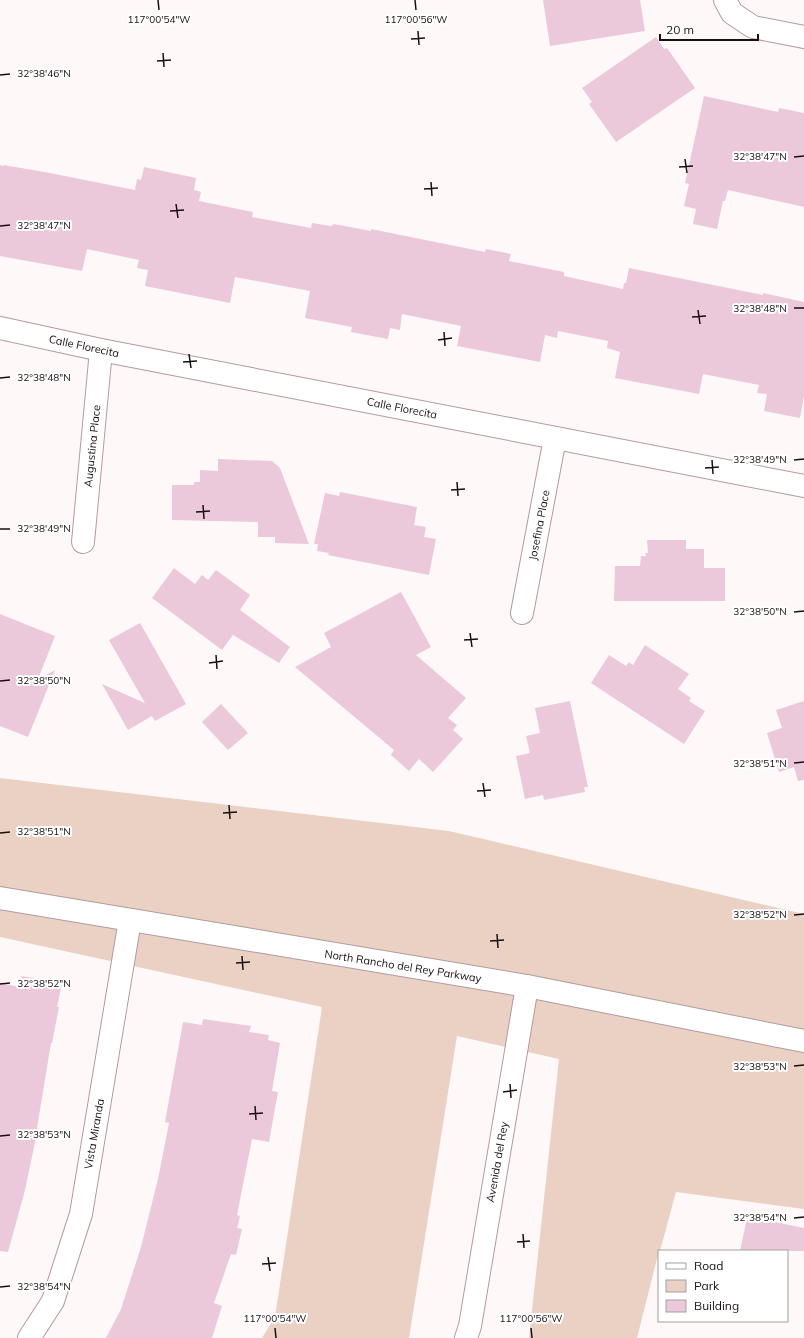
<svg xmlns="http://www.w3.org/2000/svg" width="804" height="1338" font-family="Mulish,sans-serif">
  <rect width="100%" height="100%" fill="#fef8f9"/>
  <path fill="#ebd1c3" d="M0 778 449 831 804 914V1209L676 1192 660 1251H659L637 1338H529L559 1059 457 1036 409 1338H262L275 1317 322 1007 0 937Z"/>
  <g fill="#ebc9da">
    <path d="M543 0H640L645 31 550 46Z"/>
    <path d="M656 37 664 49 667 48 695 88 616 142 589 104 592 102 582 88Z"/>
    <path d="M704 96 778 112 779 108 804 113V207L728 190 725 201H723L717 229 693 224 696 209 684 206 689 184 685 183Z"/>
    <path d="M0 165 4 166V165L50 173 135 190 137 179 141 180 144 167 196 178 194 190 201 192 199 201 253 212 252 217 311 228 312 223 331 226 334 224 371 231V229L485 252 486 249 511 254 509 261 564 272V276L623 289 624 283H626L629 268 763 295V293L804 302V396L800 418 764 411 767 394 757 393 759 385 703 374 699 394 615 378 620 352 607 348 608 341 558 331 557 338 545 335 540 362 457 346 461 326 402 314 400 330 390 328 388 339 351 332 352 327 305 318 310 291 235 277 230 303 145 286 148 270 137 268 139 260 87 249 82 271 0 256Z"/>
    <path d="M218 459 272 461 280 468 309 544 275 543V537H258V522L172 520V485H194V482H200V470L218 471Z"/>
    <path d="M340 492 417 507 414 525 426 527 424 537 436 539 429 575 328 555 329 553 317 551 318 544H314L325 493 339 496Z"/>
    <path d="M647 540H686V549H704V568H725V601H614L615 566H640L641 556H646L645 553H648Z"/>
    <path d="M174 568 195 584 202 575 208 580 216 570 250 595 240 610 290 647 279 663 233 635 222 650 152 598Z"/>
    <path d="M401 592 431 647 416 655 466 698 448 718 457 725 453 730 463 739 433 772 419 759 409 771 391 755 394 750 295 667 331 647 324 633Z"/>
    <path d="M0 614 55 636 38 679 55 670 28 737 0 726Z"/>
    <path d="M140 623 186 704 155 721 152 716 128 730 102 684 145 703 109 640Z"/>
    <path d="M645 645 689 674 678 689 691 698 689 701 705 711 684 744 591 683 609 655 626 666 629 662 633 665Z"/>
    <path d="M570 701 588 787H584L585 792 544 800 543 795 525 799 516 756 530 753 526 736 540 733 535 708Z"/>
    <path d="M804 701V780L798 781 794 767 779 772 767 733 782 728 776 710Z"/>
    <path d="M221 704 248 733 228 750 202 722Z"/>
    <path d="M22 976 62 983 57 1007H59L52 1043H51L37 1128H38L25 1190 8 1252 0 1251V983L20 987Z"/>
    <path d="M203 1019 251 1026 249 1032 269 1035 268 1040 280 1043 272 1091 278 1092 269 1142 252 1139 237 1215 240 1216 237 1228 242 1229 236 1255 231 1254 214 1303 222 1306 212 1338H106L121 1309 141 1247 158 1179 169 1123 165 1122 183 1022 202 1025Z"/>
    <path d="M747 1218 770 1223V1221L804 1228V1251H740Z"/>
  </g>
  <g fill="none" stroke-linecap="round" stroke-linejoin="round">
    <defs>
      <g id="street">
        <path d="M725 0 732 13 753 27 804 37"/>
        <path d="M0 328 101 350 804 486"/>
        <path d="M83 542 101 350"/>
        <path d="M522 613 555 438"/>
        <path d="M29 1338 53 1301 81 1214 130 920"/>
      </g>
      <g id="secondary">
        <path d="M0 898 527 986 804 1041"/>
        <path d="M466 1338 470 1326 527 986"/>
      </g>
    </defs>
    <use href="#street" stroke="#b39a9d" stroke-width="24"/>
    <use href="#secondary" stroke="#b39a9d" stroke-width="24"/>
    <use href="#street" stroke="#fff" stroke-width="22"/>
    <use href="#secondary" stroke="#fff" stroke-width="22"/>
  </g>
  <path fill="none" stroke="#180f11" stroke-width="1.5" d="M158 0 159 10M415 0 416 10M418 31 419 45M411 39 425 38M163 53 164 67M157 61 171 60M0 75 10 74M794 157 804 156M685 159 687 173M679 167 693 166M431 182 432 196M424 189 438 188M176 204 178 218M170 211 184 210M0 226 10 225M794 308H804M698 310 700 324M692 317 706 316M444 332 445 346M438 340 452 338M189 354 191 368M183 362 197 361M0 378 10 377M712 460 713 474M794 460 804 459M705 468 719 467M457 482 458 496M451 490 465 489M203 505 204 519M196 512 210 511M0 529H10M794 612 804 611M470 633 472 647M464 640 478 639M216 655 217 669M209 663 223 661M0 681 10 680M794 763 804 762M483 783 485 797M477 791 491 790M229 805 230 819M223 813 237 812M0 833 10 832M794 915 804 914M497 934 498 948M490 941 504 940M242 956 243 970M236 963 250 962M0 984 10 983M794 1066 804 1065M510 1084 511 1098M503 1092 517 1090M255 1106 256 1120M249 1114 263 1113M0 1136 10 1135M794 1218 804 1217M523 1234 524 1248M517 1242 530 1241M268 1257 270 1271M262 1264 276 1263M0 1287 10 1286M275 1328 276 1338M531 1328 532 1338"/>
  <g text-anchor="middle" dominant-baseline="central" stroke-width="4" stroke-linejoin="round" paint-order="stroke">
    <g font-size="11" fill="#180f11" stroke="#fff">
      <text transform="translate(84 346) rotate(12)">Calle Florecita</text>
      <text transform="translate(402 408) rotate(11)">Calle Florecita</text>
      <text transform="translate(92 446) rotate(-84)">Augustina Place</text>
      <text transform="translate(539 525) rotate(-79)">Josefina Place</text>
      <text transform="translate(403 966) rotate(9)">North Rancho del Rey Parkway</text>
      <text transform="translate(94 1134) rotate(-80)">Vista Miranda</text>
      <text transform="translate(497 1162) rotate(-80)">Avenida del Rey</text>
    </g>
  </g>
  <g font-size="10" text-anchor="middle" fill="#180f11" stroke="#fff" stroke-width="4" stroke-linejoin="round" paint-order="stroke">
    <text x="159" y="23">117°00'54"W</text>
    <text x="416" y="23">117°00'56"W</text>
    <text x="44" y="77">32°38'46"N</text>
    <text x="760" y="160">32°38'47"N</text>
    <text x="44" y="229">32°38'47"N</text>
    <text x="760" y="312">32°38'48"N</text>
    <text x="44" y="381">32°38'48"N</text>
    <text x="760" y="463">32°38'49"N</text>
    <text x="44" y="532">32°38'49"N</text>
    <text x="760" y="615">32°38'50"N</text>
    <text x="44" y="684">32°38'50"N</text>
    <text x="760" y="767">32°38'51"N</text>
    <text x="44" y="835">32°38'51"N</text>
    <text x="760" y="918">32°38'52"N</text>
    <text x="44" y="987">32°38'52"N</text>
    <text x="760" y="1070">32°38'53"N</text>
    <text x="44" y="1138">32°38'53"N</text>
    <text x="760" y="1221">32°38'54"N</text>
    <text x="44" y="1290">32°38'54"N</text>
    <text x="275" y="1322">117°00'54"W</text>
    <text x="531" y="1322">117°00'56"W</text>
  </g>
  <rect x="658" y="1250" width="130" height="72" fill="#ffffff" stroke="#a39fa0"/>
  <rect x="666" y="1263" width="20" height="6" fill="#ffffff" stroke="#a39fa0"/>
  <text x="694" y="1270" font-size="12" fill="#180f11">Road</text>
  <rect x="666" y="1280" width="20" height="12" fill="#ebd1c3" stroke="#a39fa0"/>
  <text x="694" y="1290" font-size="12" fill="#180f11">Park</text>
  <rect x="666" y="1300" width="20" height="12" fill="#ebc9da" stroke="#a39fa0"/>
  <text x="694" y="1310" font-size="12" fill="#180f11">Building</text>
  <path d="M660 34v6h98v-6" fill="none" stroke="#180f11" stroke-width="2"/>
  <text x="666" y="34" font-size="12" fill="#180f11" stroke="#ffffff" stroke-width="3" paint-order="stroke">20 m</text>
</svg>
